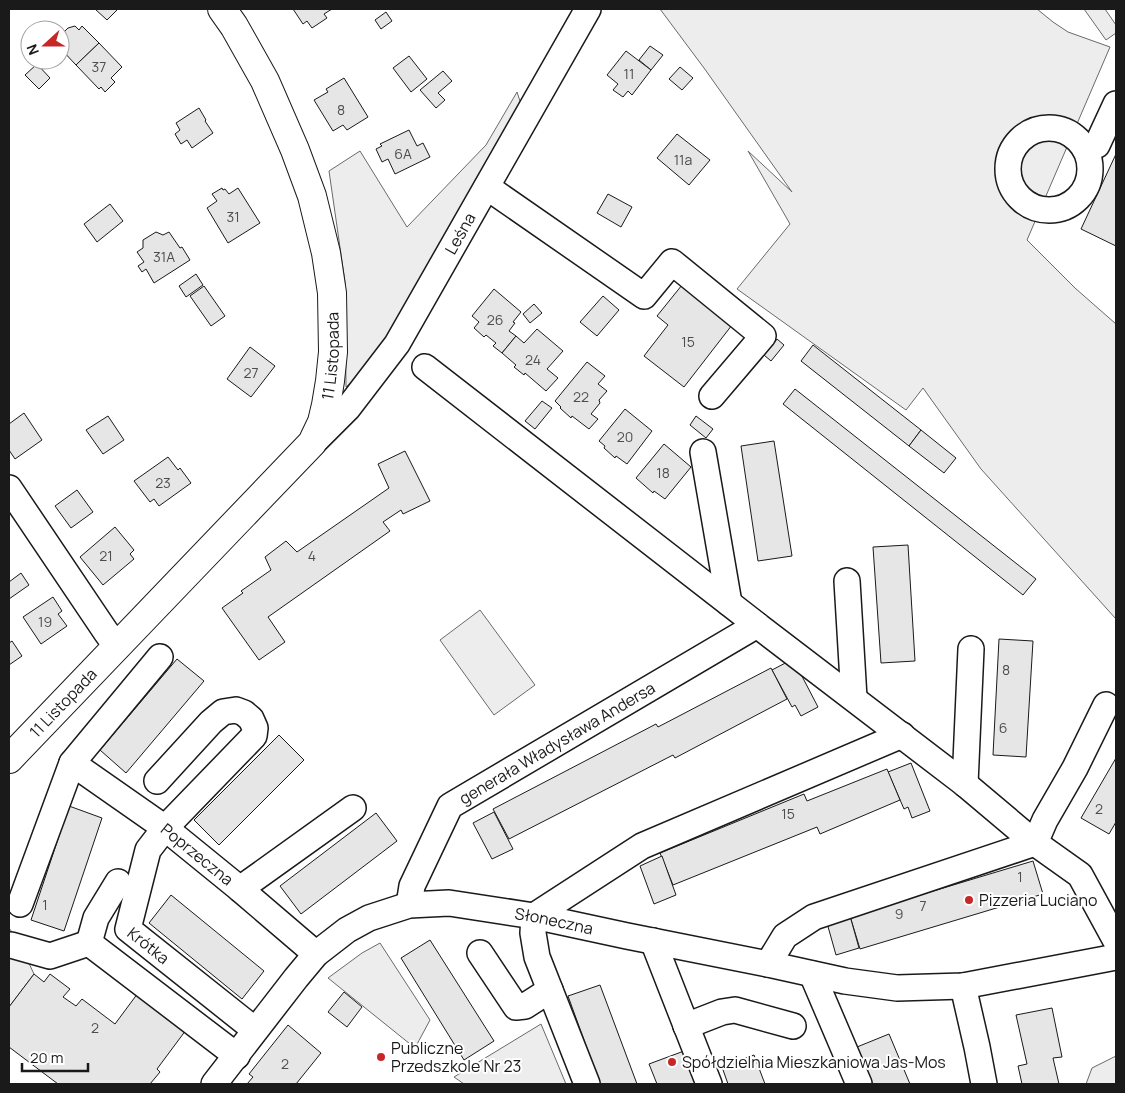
<svg xmlns="http://www.w3.org/2000/svg" width="1125" height="1093" font-family="Manrope,sans-serif">
  <rect width="100%" height="100%" fill="#fff"/>
  <g fill="#ededed" stroke="#6a6a6a">
    <path d="M660 9H1037L1053 22 1068 32 1110 47 1027 240 1075 288 1116 324V619L981 469 923 388 906 410 737 289 790 224 748 151 792 192 704 68Z"/>
    <path d="M1084 9H1105L1116 25V33L1106 40Z"/>
    <path d="M517 92 523 110 371 365 346 387 345 282 329 171 360 151 407 227 486 145Z"/>
    <path d="M480 610 535 685 494 715 440 640Z"/>
    <path d="M9 928 18 940 34 974 9 1007Z"/>
    <path d="M380 943 430 1020 415 1048 328 978 362 953Z"/>
    <path d="M541 1024 566 1084H464L454 1077Z"/>
    <path d="M1116 1056V1084H1086L1092 1068Z"/>
  </g>
  <g fill="#e6e6e6" stroke="#1a1a1a">
    <path d="M95 9H118L107 20Z"/>
    <path d="M293 9H332L324 14 327 18 312 28 307 21 303 24Z"/>
    <path d="M386 12 392 21 381 29 375 20Z"/>
    <path d="M75 26 79 30 82 26 99 43 76 65 60 48 64 44 60 40 62 34 68 28Z"/>
    <path d="M99 43 122 67 111 78 115 82 105 92 101 87 99 89 76 65Z"/>
    <path d="M650 46 663 55 651 70 639 60Z"/>
    <path d="M626 51 651 70 632 95 628 91 623 97 613 90 618 84 607 75Z"/>
    <path d="M409 56 427 79 411 92 393 68Z"/>
    <path d="M37 64 50 78 39 89 25 75Z"/>
    <path d="M680 67 693 78 682 90 669 79Z"/>
    <path d="M443 71 452 81 438 93 445 100 436 108 420 90Z"/>
    <path d="M344 78 368 117 347 130 343 125 333 131 314 100 328 92 326 89Z"/>
    <path d="M199 108 206 120 205 121 213 133 192 148 187 140 181 144 175 134 180 130 176 123Z"/>
    <path d="M409 130 417 146 423 143 430 157 395 174 388 159 382 162 376 149 382 146 380 144Z"/>
    <path d="M677 134 710 160 689 185 657 158Z"/>
    <path d="M1116 154V246L1081 229Z"/>
    <path d="M222 188 223 190 225 189 229 194 238 188 260 223 228 243 207 208 217 201 212 194Z"/>
    <path d="M608 194 632 207 621 227 597 213Z"/>
    <path d="M110 204 123 221 97 242 84 224Z"/>
    <path d="M156 232 163 235 169 232 180 248 182 247 190 260 154 283 146 269 142 272 138 266 144 262 137 252 143 248V240Z"/>
    <path d="M196 274 203 285 186 297 179 286Z"/>
    <path d="M682 285 732 325 684 387 644 356 668 325 657 316Z"/>
    <path d="M204 286 225 316 211 326 190 296Z"/>
    <path d="M494 289 521 312 513 322 515 323 509 331 516 336 502 353 493 346 496 343 486 335 484 337 474 328 479 322 472 316Z"/>
    <path d="M603 296 619 310 597 336 580 322Z"/>
    <path d="M534 304 542 313 530 323 523 314Z"/>
    <path d="M537 329 563 351 547 369 558 378 546 391 525 373 524 375 514 367 516 365 502 353 516 336 524 343Z"/>
    <path d="M777 339 784 345 771 361 764 355Z"/>
    <path d="M813 345 921 430 909 446 801 361Z"/>
    <path d="M250 347 275 366 251 397 227 379Z"/>
    <path d="M587 362 605 376 598 384 607 391 599 400 600 403 591 414 598 419 589 429 572 416 571 418 560 408 561 407 555 401Z"/>
    <path d="M795 389 1036 579 1023 595 783 404Z"/>
    <path d="M542 401 552 408 535 429 525 421Z"/>
    <path d="M625 409 652 431 627 464 616 456 615 458 604 448 605 446 599 441Z"/>
    <path d="M24 413 42 440 15 459 9 450V424Z"/>
    <path d="M108 416 124 440 103 454 86 430Z"/>
    <path d="M696 416 713 429 706 438 690 425Z"/>
    <path d="M921 430 956 458 944 473 909 446Z"/>
    <path d="M774 441 792 556 758 561 741 446Z"/>
    <path d="M664 444 691 467 665 499 654 491 653 493 636 478Z"/>
    <path d="M405 451 430 501 403 514 401 510 383 522 390 531 268 617 285 642 259 660 222 608 243 593 241 591 271 570 265 557 286 541 297 552 389 488 378 464Z"/>
    <path d="M168 457 178 470 180 468 191 483 159 506 154 499 150 502 134 481Z"/>
    <path d="M77 490 93 512 71 528 55 506Z"/>
    <path d="M115 527 134 550 130 554 134 559 103 585 80 557Z"/>
    <path d="M908 545 915 661 881 663 873 547Z"/>
    <path d="M21 573 29 585 9 599V582Z"/>
    <path d="M53 597 62 611 58 614 67 626 41 644 23 617Z"/>
    <path d="M999 639 1033 641 1026 757 993 755Z"/>
    <path d="M12 641 22 656 9 665V643Z"/>
    <path d="M177 659 204 681 126 773 100 750Z"/>
    <path d="M793 659 818 707 801 716 795 705 792 707 772 670Z"/>
    <path d="M771 668 787 699 675 758 673 755 509 839 493 809 656 724 658 727Z"/>
    <path d="M279 735 304 760 219 845 194 820Z"/>
    <path d="M1116 758V822L1109 834 1081 818Z"/>
    <path d="M911 763 930 811 912 818 908 807 904 809 888 772Z"/>
    <path d="M887 769 900 800 820 834 817 827 673 885 660 853 804 794 807 801Z"/>
    <path d="M69 806 102 818 64 931 31 920Z"/>
    <path d="M494 812 513 849 492 859 473 823Z"/>
    <path d="M376 813 397 841 301 914 280 886Z"/>
    <path d="M662 856 676 895 654 904 640 866Z"/>
    <path d="M1033 861 1043 894 860 949 850 916Z"/>
    <path d="M171 895 264 971 242 999 149 923Z"/>
    <path d="M850 916 859 948 836 955 827 923Z"/>
    <path d="M430 940 494 1041 464 1060 401 958Z"/>
    <path d="M34 974 44 982 50 974 70 989 63 997 76 1006 82 999 115 1024 138 993 186 1030 157 1069 160 1072 150 1084H58L9 1047V1007Z"/>
    <path d="M600 985 637 1084H600L568 996Z"/>
    <path d="M344 992 362 1007 347 1027 328 1012Z"/>
    <path d="M1052 1008 1062 1057 1053 1058 1059 1084H1022L1018 1066 1027 1064 1016 1015Z"/>
    <path d="M288 1025 321 1053 296 1084H247L253 1077 249 1074Z"/>
    <path d="M889 1034 910 1084H872L857 1047Z"/>
    <path d="M684 1051 697 1084H657L649 1064Z"/>
    <path d="M754 1055 765 1084H728L722 1067Z"/>
  </g>
  <g fill="none" stroke-linecap="round" stroke-linejoin="round">
    <defs>
      <g id="minor">
        <circle cx="1049" cy="169" r="41"/>
        <path d="M1084 147 1097 145 1116 104"/>
        <path d="M487 187 497 194 644 296 672 262 763 336 712 396"/>
        <path d="M425 367 757 625 965 784 1035 843 1080 875 1116 941"/>
        <path id="s1" d="M314 442 348 408 397 344 588 9"/>
        <path d="M703 452 729 603"/>
        <path d="M9 488 106 632 117 647"/>
        <path d="M847 581 854 698"/>
        <path id="s2" d="M72 763 165 828 240 889 316 954"/>
        <path id="s3" d="M157 781 211 722 223 712 236 710 244 713 251 719 255 728 254 736 165 828 148 850 128 929 255 1030"/>
        <path d="M965 784 971 649"/>
        <path d="M240 889 353 808"/>
        <path d="M20 904 72 763 160 657"/>
        <path id="s4" d="M409 905 412 886 450 806 757 625"/>
        <path d="M653 941 709 1084"/>
        <path d="M89 943 96 918 118 882"/>
        <path d="M11 945 50 956 89 943 237 1056"/>
        <path d="M480 953 516 1007 525 1006 550 990"/>
        <path d="M768 964 785 936 814 917 1035 843 1045 820 1075 768 1106 705"/>
        <path d="M812 974 859 1084"/>
        <path d="M963 986 977 1047 984 1084"/>
        <path d="M686 1026 722 1012 735 1010 793 1026"/>
        <path id="s5" d="M214 1084 296 978 316 954 347 930 369 918 409 905 449 903 534 916 627 936 768 964 845 981 897 988 963 986 1116 957"/>
        <path d="M587 1084 537 957 533 933 534 916 642 846 902 735"/>
      </g>
      <g id="major">
        <path id="s6" d="M9 759 312 443 322 422 326 405 330 381 333 352 332 293 326 253 312 196 295 150 265 81 234 26 222 9"/>
      </g>
    </defs>
    <use href="#minor" stroke="#1a1a1a" stroke-width="28"/>
    <use href="#major" stroke="#1a1a1a" stroke-width="30"/>
    <use href="#minor" stroke="#fff" stroke-width="25"/>
    <use href="#major" stroke="#fff" stroke-width="28"/>
  </g>
  <g fill="#c62828" stroke="#fff" stroke-width="2">
    <circle cx="969" cy="900" r="5"/>
    <circle cx="381" cy="1057" r="5"/>
    <circle cx="672" cy="1062" r="5"/>
  </g>
  <g text-anchor="middle" dominant-baseline="central" stroke-width="4" stroke-linejoin="round" paint-order="stroke">
    <g font-size="14" fill="#4d4d4d">
      <text x="99" y="66">37</text>
      <text x="629" y="73">11</text>
      <text x="341" y="109">8</text>
      <text x="403" y="153">6A</text>
      <text x="683" y="159">11a</text>
      <text x="233" y="216">31</text>
      <text x="164" y="256">31A</text>
      <text x="495" y="319">26</text>
      <text x="688" y="341">15</text>
      <text x="533" y="359">24</text>
      <text x="251" y="372">27</text>
      <text x="581" y="396">22</text>
      <text x="625" y="436">20</text>
      <text x="663" y="472">18</text>
      <text x="163" y="482">23</text>
      <text x="106" y="555">21</text>
      <text x="312" y="555">4</text>
      <text x="45" y="621">19</text>
      <text x="1006" y="669">8</text>
      <text x="1003" y="727">6</text>
      <text x="1099" y="808">2</text>
      <text x="788" y="813">15</text>
      <text x="1020" y="876">1</text>
      <text x="45" y="904">1</text>
      <text x="923" y="905">7</text>
      <text x="899" y="913">9</text>
      <text x="95" y="1027">2</text>
      <text x="285" y="1063">2</text>
    </g>
    <g font-size="16" fill="#1a1a1a" stroke="#fff">
      <text stroke="none"><textPath href="#s1" startOffset="256">Leśna</textPath></text>
      <text stroke="none"><textPath href="#s6" startOffset="528">11 Listopada</textPath></text>
      <text stroke="none"><textPath href="#s6" startOffset="78">11 Listopada</textPath></text>
      <text stroke="none"><textPath href="#s4" startOffset="232">generała Władysława Andersa</textPath></text>
      <text stroke="none"><textPath href="#s2" startOffset="155">Poprzeczna</textPath></text>
      <text stroke="none"><textPath href="#s5" startOffset="418">Słoneczna</textPath></text>
      <text stroke="none"><textPath href="#s3" startOffset="408">Krótka</textPath></text>
    </g>
    <g font-size="16" fill="#1a1a1a" stroke="#fff" text-anchor="start">
      <text x="979" y="900">Pizzeria Luciano</text>
      <text x="391" y="1048">Publiczne<tspan x="391" dy="18">Przedszkole Nr 23</tspan></text>
      <text x="682" y="1062">Spółdzielnia Mieszkaniowa Jas-Mos</text>
    </g>
  </g>
  <rect width="1125" height="1093" fill="none" stroke="#1a1a1a" stroke-width="20"/>
  <g transform="translate(45 45) rotate(249)"><circle r="24" fill="#ffffff" stroke="#a3a3a3"/>
  <path d="M0-4L9 19L0 12L-9 19Z" fill="#c62828"/>
  <text y="-8" font-size="14" font-weight="bold" text-anchor="middle" fill="#1a1a1a">N</text>
  </g>
  <path d="M22 1063v8h66v-8" fill="none" stroke="#1a1a1a" stroke-width="2.5"/>
  <text x="30" y="1063" font-size="15" fill="#1a1a1a" stroke="#ffffff" stroke-width="4" paint-order="stroke">20 m</text>
</svg>
